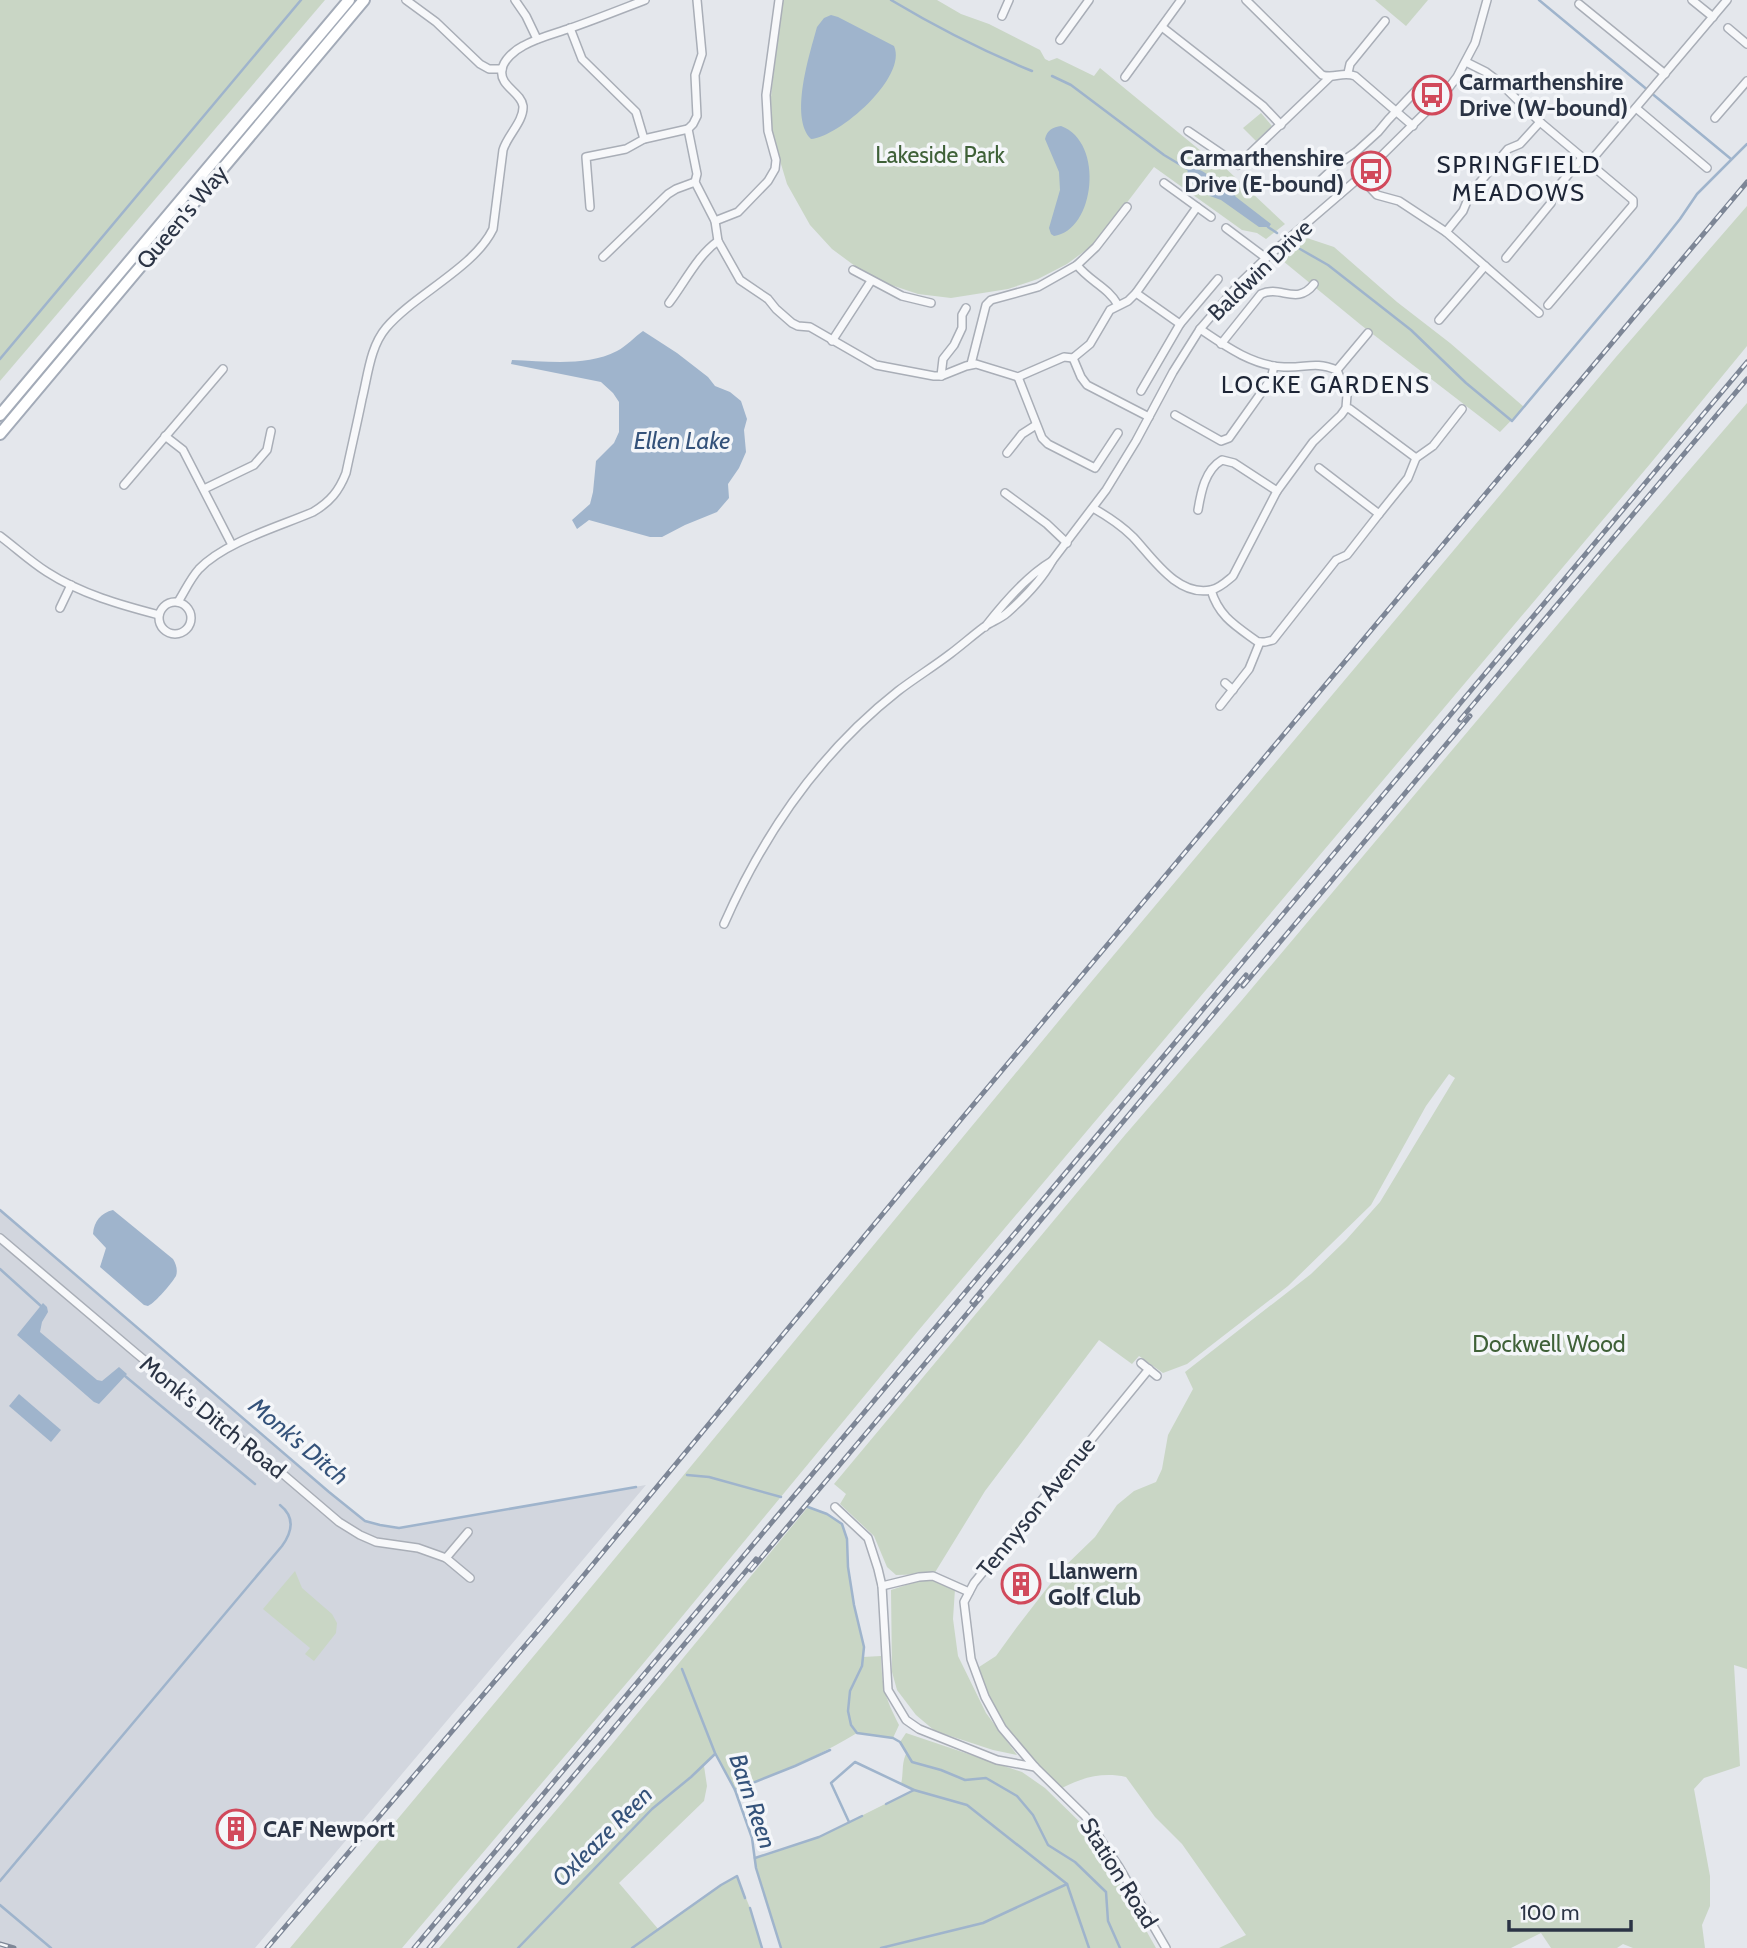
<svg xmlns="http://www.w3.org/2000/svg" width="1747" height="1948" font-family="Cabin,sans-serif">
  <rect width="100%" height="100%" fill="#e4e7ec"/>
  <path fill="#d2d6de" d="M0 1210 329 1492 365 1521 380 1525 399 1528 646 1485 255 1948H0Z"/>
  <g fill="#c9d6c5">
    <path d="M0 0H325L0 381Z"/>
    <path d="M781 0H937L961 14 989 24 1040 50 1045 59 1049 61 1057 58 1094 76 1100 68 1207 156 1221 164 1285 224 1266 239 1257 233 1242 230 1154 167 1097 242 1067 264 1038 279 1008 289 951 298 918 294 891 285 859 269 832 249 810 225 787 184 772 134 771 97Z"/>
    <path d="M1375 0H1428L1406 26Z"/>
    <path d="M1261 113 1272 126 1256 141 1243 128Z"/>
    <path d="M1747 206V346L1650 464 918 1331 642 1665 402 1948H290L578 1603 1081 994 1616 357Z"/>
    <path d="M1307 238 1334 247 1397 302 1450 343 1524 407 1500 432 1361 325 1283 261Z"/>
    <path d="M1747 403V1669L1734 1665 1740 1766 1704 1778 1694 1789 1710 1876V1906L1702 1925 1705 1948H1633L1623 1944 1617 1948H1551L1541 1933 1511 1948H1219L1246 1935 1182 1844 1155 1817 1126 1777C1103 1772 1083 1777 1062 1788 1036 1761 1005 1733 989 1699 984 1689 982 1677 979 1667L996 1656 1017 1627 1061 1570 1095 1537 1117 1505 1134 1491 1156 1482 1162 1469 1168 1435 1193 1389 1185 1372 1311 1274 1346 1240 1380 1202 1455 1078 1449 1074 1426 1106 1371 1205 1288 1286 1187 1364 1163 1373 1139 1356 1132 1364 1099 1340 985 1491 934 1574 896 1575 887 1567 874 1536 840 1504 846 1494 834 1484 1125 1135 1242 1000 1606 567Z"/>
    <path d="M808 1507 827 1514 842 1524 847 1539 848 1567 854 1605 864 1647 863 1657 881 1656C882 1688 885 1697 899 1725L893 1738 857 1733C818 1757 777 1773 735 1790L715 1754 704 1766 707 1786 704 1801 619 1883 659 1930 721 1885 737 1876 750 1908 762 1948H439L598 1761Z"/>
    <path d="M295 1571 302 1588 332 1614 337 1623 336 1633 314 1661 305 1654 310 1648 263 1609Z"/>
    <path d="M921 1580 938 1581 955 1589 953 1619 958 1656 986 1713 1017 1755 993 1750 935 1731 916 1715 897 1690 892 1672 891 1590Z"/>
    <path d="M906 1733 1022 1772 1045 1788 1086 1828 1098 1845 1156 1948H781L756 1868 755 1858 819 1837 913 1790 901 1784C904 1772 901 1763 907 1752L900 1742Z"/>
  </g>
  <g fill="#9fb4cc">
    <path d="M831 15 838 17 894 46C908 77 839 137 811 139 789 117 810 53 817 27L824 18Z"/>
    <path d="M1061 126C1105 142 1095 231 1054 236L1051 234 1049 228 1060 190 1059 172 1045 139C1047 130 1053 127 1061 126Z"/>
    <path d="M1195 168 1202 171 1229 188 1236 197 1271 224 1269 227H1259L1221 200 1210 196 1194 185 1189 180 1187 174 1188 170Z"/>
    <path d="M643 331 677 353 708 377 715 386 730 392 741 401 747 419 744 430 746 452 739 468 728 484 729 498 717 512 685 525 662 537H650L589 520 577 529 572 520 590 504 593 492 596 461 614 443 619 432V402L613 393 601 382 511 364 512 360C546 361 586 367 617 351 627 346 634 337 643 331Z"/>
    <path d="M113 1210 173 1259C176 1264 178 1270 176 1276 171 1284 156 1302 148 1306L144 1305 100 1267 106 1248 93 1234C94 1221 101 1213 113 1210Z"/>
    <path d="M43 1303 47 1307 48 1312 42 1322 40 1332 97 1380 102 1381 119 1367 127 1374 99 1404 94 1402 17 1335Z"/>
    <path d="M19 1394 61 1430 51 1442 9 1406Z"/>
  </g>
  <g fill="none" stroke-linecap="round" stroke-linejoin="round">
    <g stroke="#9fb4cc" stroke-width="2.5">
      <path d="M891 0C936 27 983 51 1032 71"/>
      <path d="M1539 0 1731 159"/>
      <path d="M1052 76 1071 85 1164 155 1189 170"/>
      <path d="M1268 227 1277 233"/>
      <path d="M1300 249 1328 265 1411 330 1466 383 1512 421 1649 258 1680 219 1697 194 1747 144"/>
      <path d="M0 359 301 0"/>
      <path d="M0 1210 329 1492 365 1521 380 1525 399 1528 636 1487"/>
      <path d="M0 1269 41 1306"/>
      <path d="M125 1376 255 1484"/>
      <path d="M687 1475 709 1477 781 1497"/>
      <path d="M808 1507 827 1514 842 1524 847 1539 848 1567 854 1605 864 1647 862 1666 850 1691 848 1711 851 1725 857 1733 893 1738 900 1742 912 1762 941 1770 965 1780 986 1778 1017 1796 1033 1815 1048 1845 1075 1862 1106 1892 1108 1921 1120 1948"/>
      <path d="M682 1669 715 1753 735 1790 752 1838 756 1868 781 1948"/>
      <path d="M735 1790 795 1766 830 1750"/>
      <path d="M886 1804 914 1790"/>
      <path d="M849 1822 831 1783 855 1762 914 1790 967 1805 1067 1884 1089 1948"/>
      <path d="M755 1858 819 1837 862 1816"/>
      <path d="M0 1881 282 1546C293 1531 295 1517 280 1505"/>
      <path d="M0 1905 51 1948"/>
      <path d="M750 1908 762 1948"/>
      <path d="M518 1948 652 1809 691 1777 715 1754"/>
      <path d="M632 1948 721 1885 737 1876 745 1898"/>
      <path d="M881 1948 983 1923 1067 1884"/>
    </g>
    <defs>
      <g id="minor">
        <path d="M406 0 436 22 480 64 489 69H502"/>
        <path d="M515 0 526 16 537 39"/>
        <path d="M697 0 702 54 695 75 697 116 693 124 688 129 697 174 695 182 715 221 718 241 740 280 768 299 776 309 792 323 798 326 810 327 876 365 934 376H941L966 366 976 364 1018 377 1064 357 1073 358 1090 344 1110 310 1128 301 1136 293 1197 207"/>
        <path d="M1246 0 1322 75C1334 79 1343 71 1355 76L1413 126"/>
        <path d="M1692 0 1713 17"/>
        <path d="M1579 4 1665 74"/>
        <path d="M1002 16 1009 0"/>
        <path d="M1162 27 1263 106 1281 125"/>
        <path d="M570 28 582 59 636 112 644 139"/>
        <path d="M1728 28 1747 44"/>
        <path d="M1060 40 1089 0"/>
        <path d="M1466 62 1486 72 1498 81 1540 122 1633 200V205L1548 305"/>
        <path d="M1348 73 1350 64 1385 21"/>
        <path d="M1125 77 1181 0"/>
        <path d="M1636 108 1707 168"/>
        <path d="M1715 118 1747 81"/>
        <path d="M1188 131 1238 165 1330 77"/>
        <path d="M1589 163 1727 0"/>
        <path d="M1360 177 1377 195 1399 201 1446 232 1539 313"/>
        <path d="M1321 180 1337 165 1356 152 1378 132 1388 120 1426 80"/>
        <path d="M1164 183 1211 217"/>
        <path d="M590 207 586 157 626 149 644 139 688 129"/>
        <path d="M715 221 738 212 768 181 775 169 776 160 768 131 766 95 779 0"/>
        <path d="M1226 228 1266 258"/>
        <path d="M1446 232 1463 211 1470 194 1508 149 1520 144 1540 122"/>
        <path d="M603 257 668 194 676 189 695 182"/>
        <path d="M1506 258 1551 203 1552 194 1582 158"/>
        <path d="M853 270 902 296 931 303"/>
        <path d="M1136 293 1180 324"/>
        <path d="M669 303C685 282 697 256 718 241"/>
        <path d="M1118 305C1108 287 1089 281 1077 265L1096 247 1127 207"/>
        <path d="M1439 320 1485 266"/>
        <path d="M832 341 871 281"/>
        <path d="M1221 344 1261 294C1281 285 1297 306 1314 284"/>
        <path d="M1073 358 1081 377 1087 385 1149 417"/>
        <path d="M971 364 986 305 991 300 1038 287 1077 265"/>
        <path d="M1337 370 1368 333"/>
        <path d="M941 376 943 359 954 345 962 328V315L966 308"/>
        <path d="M1018 377 1042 438 1048 444 1095 468 1118 433"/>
        <path d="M1141 391 1180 324 1218 279"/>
        <path d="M1346 408 1350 409 1416 458"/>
        <path d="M1175 415 1221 441 1229 438 1271 379 1274 366"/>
        <path d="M165 436 183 450 232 545"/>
        <path d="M1007 453 1022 434 1036 425"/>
        <path d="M1319 468 1379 514 1408 478 1416 458 1433 446 1462 409"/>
        <path d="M124 485 223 369"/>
        <path d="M204 489 254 465 267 450 271 431"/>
        <path d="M1005 493 1047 524 1067 543"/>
        <path d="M1093 508C1107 516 1122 526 1133 537 1152 557 1177 597 1211 590 1220 588 1227 581 1233 576L1277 491 1313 442 1341 415 1346 408 1347 395 1337 370C1314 361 1307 368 1284 367 1253 366 1225 346 1200 329"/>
        <path d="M1198 510C1201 492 1205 470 1222 460L1234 463 1277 491"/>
        <path d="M0 536C16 548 31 562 47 572 81 594 121 605 159 615"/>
        <path d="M1052 561 1106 490 1136 441 1173 372 1200 329 1241 282 1266 258 1360 177 1444 94 1457 77 1475 43 1487 0"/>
        <path d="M1211 590C1219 617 1236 626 1258 642H1265L1273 640 1336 560 1347 555 1379 514"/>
        <circle cx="175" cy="618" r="16"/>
        <path d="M178 602C185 591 190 579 199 569 225 542 278 527 313 512 330 502 339 491 346 473 351 449 357 424 362 399 368 375 370 347 386 328 415 294 474 268 493 229L503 150C507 136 524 121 523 106 521 92 499 86 502 70 503 60 515 50 523 46 537 38 553 34 568 29 594 20 619 10 645 0"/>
        <path d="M60 608 71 585"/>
        <path d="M1225 683 1233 690"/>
        <path d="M1220 706 1249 669 1260 642"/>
        <path d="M724 924C764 833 819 753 898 691 915 678 933 667 950 654 962 645 972 636 984 627 991 622 1000 619 1007 613 1024 598 1041 581 1052 561 1028 575 1002 605 985 627"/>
        <path d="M0 1238 137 1354 284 1475 339 1522 360 1535 376 1542 418 1548 446 1558 470 1578"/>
        <path d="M1141 1363 1157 1376"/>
        <path d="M835 1507 868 1538 878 1569 882 1586 888 1690 906 1720 919 1729 997 1760 1035 1767 1085 1816 1119 1867 1166 1948"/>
        <path d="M446 1558 468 1532"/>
        <path d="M882 1586 919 1577 933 1576 969 1592"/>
        <path d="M1035 1767 1002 1728 985 1697 971 1659 964 1602 974 1583 1149 1369"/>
      </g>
      <g id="primary">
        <path d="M0 415 349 0"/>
        <path d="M0 434 364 0"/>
      </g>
    </defs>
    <use href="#minor" stroke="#a9aeb7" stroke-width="10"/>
    <use href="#primary" stroke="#a3abb8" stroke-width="14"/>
    <use href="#minor" stroke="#f7f8fa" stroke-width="7"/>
    <use href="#primary" stroke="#fff" stroke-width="10"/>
    <defs>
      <g id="rail">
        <path d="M1460 720 1747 379"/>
        <path d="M1243 986 1470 716"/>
        <path d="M972 1302 1246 975"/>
        <path d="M751 1570 981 1297"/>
        <path d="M0 1944 14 1948"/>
        <path d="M267 1948 541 1627 963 1117 1747 182"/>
        <path d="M414 1948 1747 362"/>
        <path d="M429 1948 756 1559"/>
      </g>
    </defs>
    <use href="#rail" stroke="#7d8696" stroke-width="5"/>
    <use href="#rail" stroke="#f4f6f9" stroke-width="2.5" stroke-dasharray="8" stroke-linecap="butt"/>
  </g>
  <defs>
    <symbol id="bus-ring" viewBox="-11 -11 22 22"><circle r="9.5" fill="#f4f6f9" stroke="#d1495b" stroke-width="1.5"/><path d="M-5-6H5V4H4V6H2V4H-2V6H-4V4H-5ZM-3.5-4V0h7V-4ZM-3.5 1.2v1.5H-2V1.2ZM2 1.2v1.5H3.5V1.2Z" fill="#d1495b"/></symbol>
    <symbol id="building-ring" viewBox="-11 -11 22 22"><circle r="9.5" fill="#f4f6f9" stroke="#d1495b" stroke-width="1.5"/><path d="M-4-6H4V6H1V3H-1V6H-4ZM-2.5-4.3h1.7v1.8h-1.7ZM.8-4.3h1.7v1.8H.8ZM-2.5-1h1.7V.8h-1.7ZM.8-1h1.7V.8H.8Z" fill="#d1495b"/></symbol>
  </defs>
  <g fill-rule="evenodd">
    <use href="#bus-ring" x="1410" y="73" width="44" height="44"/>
    <use href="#bus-ring" x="1349" y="149" width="44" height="44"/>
    <use href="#building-ring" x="999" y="1562" width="44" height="44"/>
    <use href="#building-ring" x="214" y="1807" width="44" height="44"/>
  </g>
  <g text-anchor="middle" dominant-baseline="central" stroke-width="7" stroke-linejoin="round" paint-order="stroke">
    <g font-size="23" font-weight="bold" fill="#2b3445" stroke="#f4f6f9" text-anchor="start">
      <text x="1459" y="82">Carmarthenshire<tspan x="1459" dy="26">Drive (W-bound)</tspan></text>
      <text x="1344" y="158" text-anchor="end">Carmarthenshire<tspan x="1344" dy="26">Drive (E-bound)</tspan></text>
      <text x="1048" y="1571">Llanwern<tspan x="1048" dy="26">Golf Club</tspan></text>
      <text x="263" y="1829">CAF Newport</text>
    </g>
    <g font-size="23" fill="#3f6138" stroke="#f4f6f9">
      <text x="940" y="155">Lakeside Park</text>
      <text x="1549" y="1344">Dockwell Wood</text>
    </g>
    <g font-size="23" fill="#2b3445" stroke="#f4f6f9">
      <text transform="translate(182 217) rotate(-50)">Queen's Way</text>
      <text transform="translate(1260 270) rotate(-44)">Baldwin Drive</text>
      <text transform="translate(213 1417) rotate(39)">Monk's Ditch Road</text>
      <text transform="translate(1036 1507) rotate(-51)">Tennyson Avenue</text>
      <text transform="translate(1119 1873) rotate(58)">Station Road</text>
    </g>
    <g font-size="24" letter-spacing="2" fill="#1d2536" stroke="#f4f6f9">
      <text x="1519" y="164">SPRINGFIELD<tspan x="1519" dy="28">MEADOWS</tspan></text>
      <text x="1326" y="384">LOCKE GARDENS</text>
    </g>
    <g font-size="24" font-style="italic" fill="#34527a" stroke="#f4f6f9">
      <text x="682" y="440">Ellen Lake</text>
      <text transform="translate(299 1441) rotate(40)">Monk's Ditch</text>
      <text transform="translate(753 1801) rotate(71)">Barn Reen</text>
      <text transform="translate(602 1836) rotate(-45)">Oxleaze Reen</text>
    </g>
  </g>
  <path d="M1509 1920v10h122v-10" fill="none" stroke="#2b3445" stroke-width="3.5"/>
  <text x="1520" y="1920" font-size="21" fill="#2b3445" stroke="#f4f6f9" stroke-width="5" paint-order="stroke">100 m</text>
</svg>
